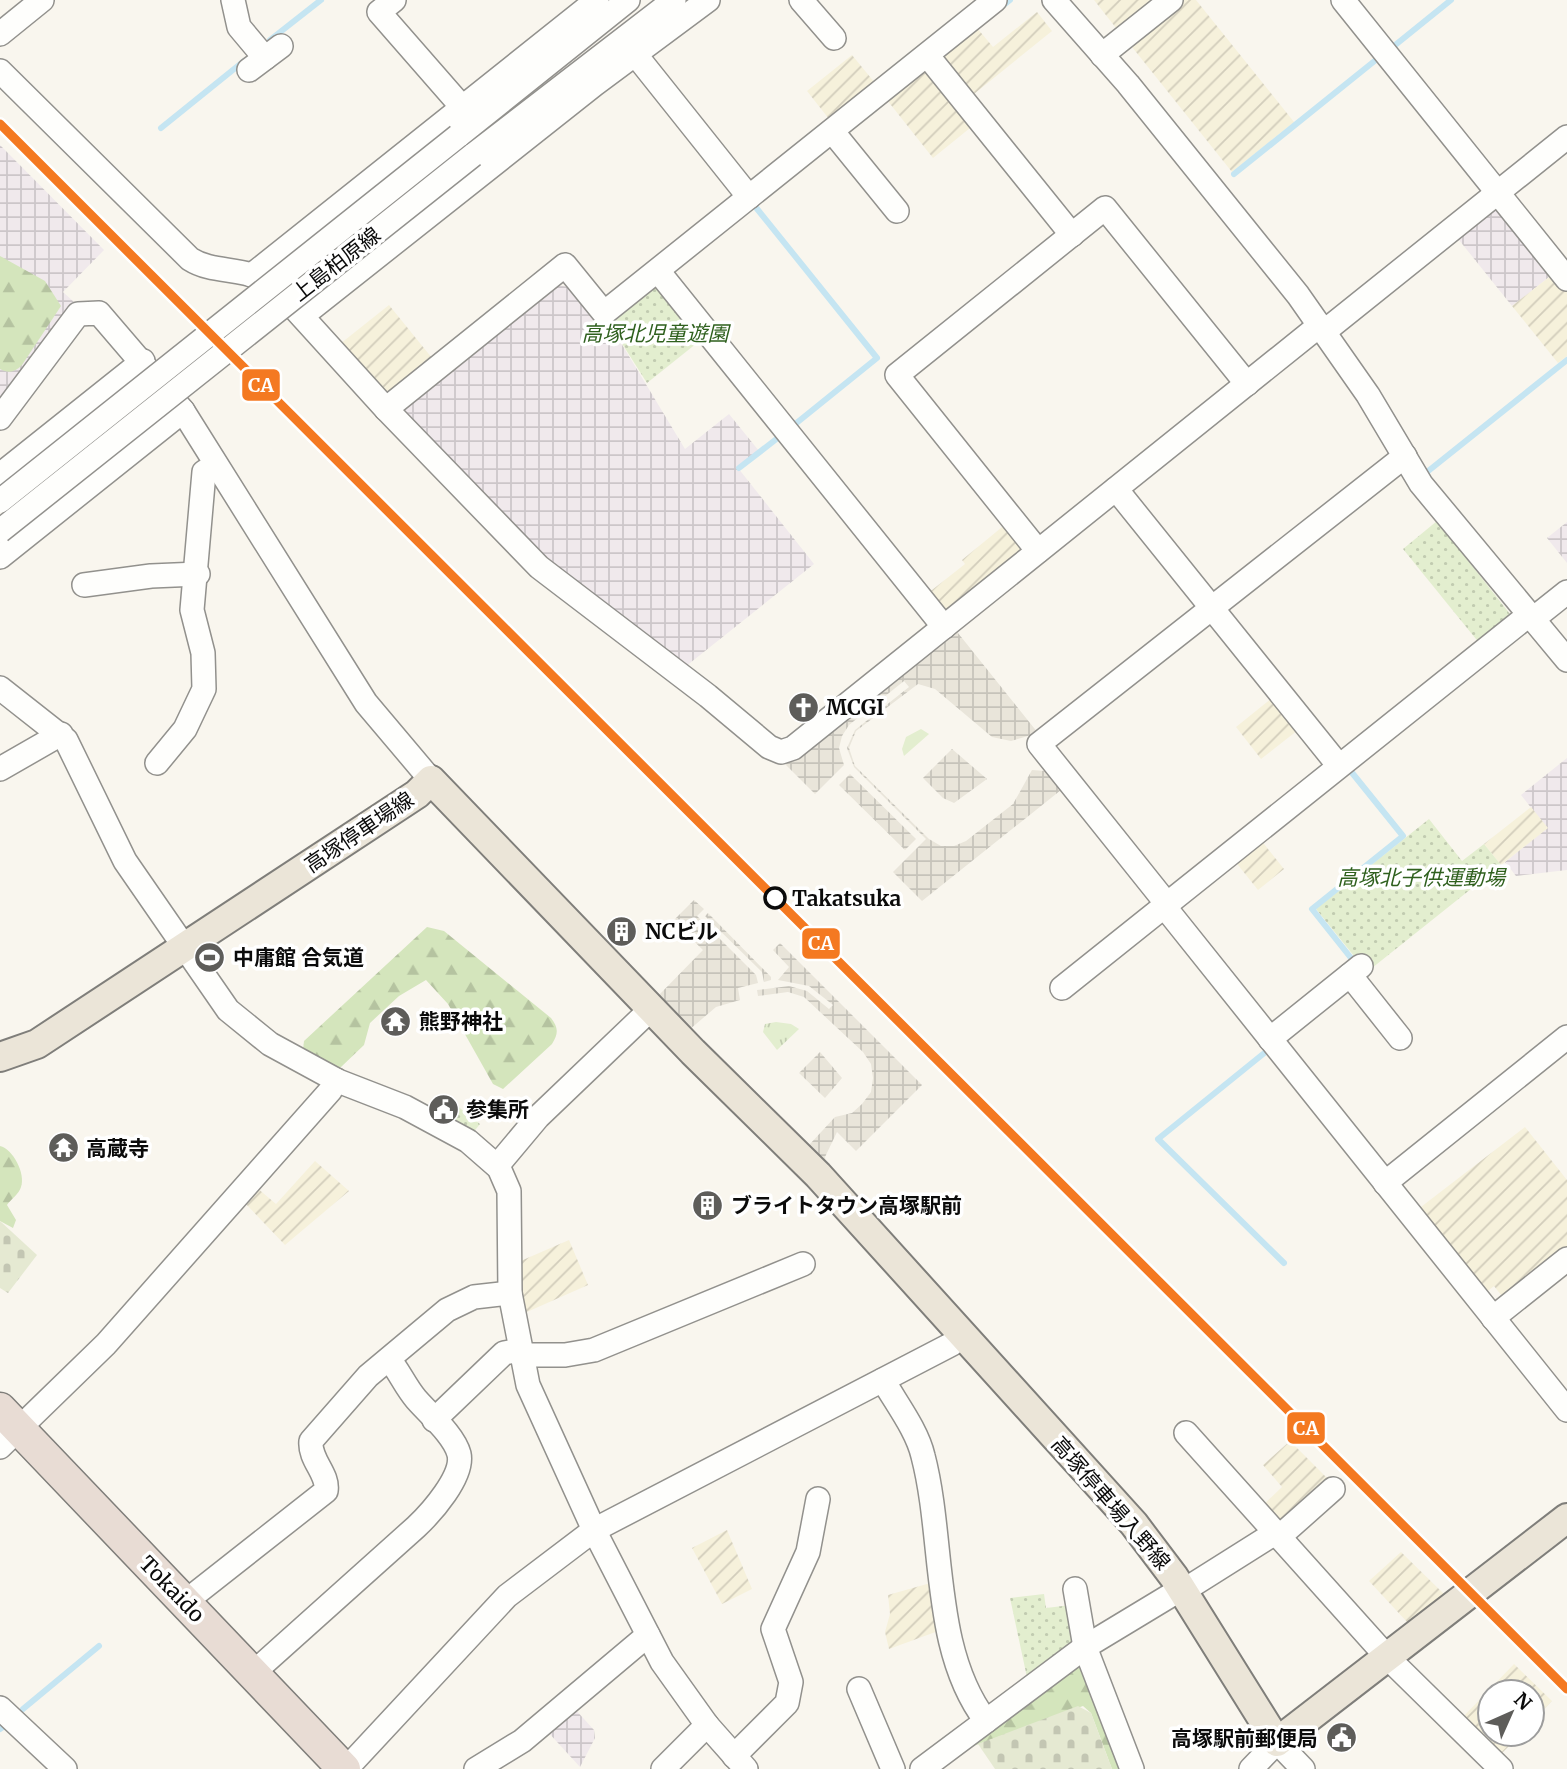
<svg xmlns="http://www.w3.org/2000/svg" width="1567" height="1769" font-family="Merriweather,'Noto Sans JP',serif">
  <defs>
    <pattern id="industrial-grid" width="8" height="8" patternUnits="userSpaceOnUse" patternTransform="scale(1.75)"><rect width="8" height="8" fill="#f0e9ec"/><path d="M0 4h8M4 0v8" fill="none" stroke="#ccc6c9"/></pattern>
    <pattern id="farmland-furrows" width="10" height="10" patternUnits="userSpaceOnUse" patternTransform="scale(1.75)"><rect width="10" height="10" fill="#f6f1db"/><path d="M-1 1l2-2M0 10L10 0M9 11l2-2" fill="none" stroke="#d2cdbb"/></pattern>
    <pattern id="grass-tufts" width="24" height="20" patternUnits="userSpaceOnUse" patternTransform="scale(1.75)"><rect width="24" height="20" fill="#e3eecf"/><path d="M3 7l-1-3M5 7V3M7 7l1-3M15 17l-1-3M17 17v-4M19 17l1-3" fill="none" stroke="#c1cbb0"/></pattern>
    <pattern id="forest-firs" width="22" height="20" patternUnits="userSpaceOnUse" patternTransform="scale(1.75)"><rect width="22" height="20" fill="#d4e5bc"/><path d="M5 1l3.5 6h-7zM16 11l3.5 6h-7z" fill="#b5c3a0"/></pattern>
    <pattern id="cemetery-stones" width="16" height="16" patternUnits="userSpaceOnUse" patternTransform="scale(1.75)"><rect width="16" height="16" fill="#e5e9d2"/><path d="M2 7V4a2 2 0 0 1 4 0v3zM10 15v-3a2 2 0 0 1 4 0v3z" fill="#c3c6b3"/></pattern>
    <pattern id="park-dots" width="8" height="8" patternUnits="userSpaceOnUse" patternTransform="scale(1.75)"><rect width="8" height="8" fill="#e3eecf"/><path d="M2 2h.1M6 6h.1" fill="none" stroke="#c1cbb0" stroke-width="1.8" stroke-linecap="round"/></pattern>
    <pattern id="plaza-grid" width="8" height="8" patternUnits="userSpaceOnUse" patternTransform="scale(1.75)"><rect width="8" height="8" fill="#e9e5da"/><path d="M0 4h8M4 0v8" fill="none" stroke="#c6c3ba"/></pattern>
  </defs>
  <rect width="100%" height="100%" fill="#f9f6ee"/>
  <g fill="url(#industrial-grid)">
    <path d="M0 145 104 250 63 292 74 302 0 402Z"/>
    <path d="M1499 206 1553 274 1512 306 1455 235Z"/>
    <path d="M557 285 569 287 602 328 609 323 685 449 729 414 759 451 738 468 814 564 685 667 545 560 402 413 403 409Z"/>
    <path d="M1567 522V563L1547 538Z"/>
    <path d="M1567 758V870L1516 876 1505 862 1547 828 1521 795Z"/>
    <path d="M574 1708 594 1730 595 1738 580 1767 547 1731Z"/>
  </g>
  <g fill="url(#farmland-furrows)">
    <path d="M1094 0H1161L1120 33Z"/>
    <path d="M1181 0H1196L1294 122 1232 172 1128 42Z"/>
    <path d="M1037 12 1052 31 969 98 942 57 977 28 993 47Z"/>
    <path d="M852 55 875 83 829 119 807 91Z"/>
    <path d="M925 70 975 124 933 158 887 100Z"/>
    <path d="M1553 274 1567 291V356L1558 363 1512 306Z"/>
    <path d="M389 305 432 358 386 395 340 344Z"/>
    <path d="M1007 523 1028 549 948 613 942 612 927 594 965 564 962 560Z"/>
    <path d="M1272 698 1298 730 1261 759 1236 727Z"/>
    <path d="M1531 807 1548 828 1501 865 1484 844Z"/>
    <path d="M1260 839 1284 869 1258 890 1234 860Z"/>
    <path d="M1525 1127 1567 1180V1251L1505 1300 1494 1286 1484 1294 1417 1210Z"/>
    <path d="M315 1161 349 1191 285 1245 243 1201 256 1187 276 1204Z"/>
    <path d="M569 1240 588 1285 520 1315 516 1263Z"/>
    <path d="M1290 1441 1333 1484 1282 1531 1261 1507 1282 1487 1263 1465Z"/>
    <path d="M727 1530 752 1589 722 1604 692 1548Z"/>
    <path d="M1401 1552 1444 1594 1408 1623 1369 1581Z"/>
    <path d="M934 1582 941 1630 889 1649 885 1632 890 1614 888 1595Z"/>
    <path d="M1514 1664 1552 1701 1532 1722V1692H1490V1734H1521L1500 1755 1462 1718Z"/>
  </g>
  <g fill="url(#grass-tufts)">
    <path d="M921 729 929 734 904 756 902 749 906 737Z"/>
    <path d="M776 1022 791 1024 799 1029 777 1050 763 1032 765 1024Z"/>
  </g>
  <g fill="url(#forest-firs)">
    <path d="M0 256 45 281 61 306 22 365C15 372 9 374 0 369Z"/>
    <path d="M427 927 444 931 551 1018C558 1027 559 1033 552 1044L503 1089 493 1084 448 1004 426 980 399 996 370 1023 364 1045 341 1067 336 1068 303 1050 304 1041Z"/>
    <path d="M0 1146C13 1149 26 1174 21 1187 19 1194 11 1199 7 1205L16 1220 13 1228 0 1221Z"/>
    <path d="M1072 1664 1083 1665 1125 1769H1112L1091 1713 1083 1706 968 1748Z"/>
  </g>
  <g fill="url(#cemetery-stones)">
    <path d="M0 1221 37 1255 8 1293 0 1288Z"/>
    <path d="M1078 1706 1091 1713 1112 1769H995L978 1744Z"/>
  </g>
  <g fill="url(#park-dots)">
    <path d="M656 285 702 339 647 383 609 323Z"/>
    <path d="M1437 521 1510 614 1509 621 1480 644 1403 549Z"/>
    <path d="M1429 819 1462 861 1484 844 1501 865 1367 972 1316 909Z"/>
    <path d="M456 1105 480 1124 472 1134 447 1121Z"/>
    <path d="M1044 1594 1046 1608 1071 1605 1078 1641 1028 1682 1010 1598Z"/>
  </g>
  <g fill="url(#plaza-grid)">
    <path d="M954 628 1038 733 1011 741 992 737 935 689 918 684 856 731 849 748 855 766 929 839 941 846H954L966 841 1013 804 1032 770 1045 771 1061 790 922 901 893 872 926 839 854 767 847 748 855 730 909 687 904 681 849 725 842 736 839 748 844 765 815 794 785 764Z"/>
    <path d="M952 749 987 779 954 803 943 798 923 778Z"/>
    <path d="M850 774 916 839 905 850 839 785Z"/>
    <path d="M694 900 704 909 697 916 756 975 758 983 738 988 740 1000 716 1007 689 1030 658 1003 659 995 703 950 673 921Z"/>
    <path d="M708 913 771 977V980L764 982 762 972 705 916Z"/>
    <path d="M780 943 922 1085 856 1151 837 1132 825 1157 827 1169 809 1148 810 1144 835 1117 852 1113 862 1104 871 1092 873 1078 871 1064 863 1052 804 997 788 992 758 996 757 990 789 986 807 991 829 1009 833 1005 809 986 778 980 789 967 773 950Z"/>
    <path d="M820 1052 842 1078 825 1098 799 1073Z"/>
  </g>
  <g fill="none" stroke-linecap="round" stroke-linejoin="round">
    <g stroke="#c5e5f2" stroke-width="6">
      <path d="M1000 8 1010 0"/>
      <path d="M270 40 321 0"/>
      <path d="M1394 46 1451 0"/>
      <path d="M161 128 244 61"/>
      <path d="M1234 174 1377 59"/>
      <path d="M754 205 877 358 794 425"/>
      <path d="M739 468 779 437"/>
      <path d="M1427 472 1567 360"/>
      <path d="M1349 769 1403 836 1312 909 1355 963"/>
      <path d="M1268 1050 1158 1139 1284 1263"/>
      <path d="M23 1709 99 1646"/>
      <path d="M0 1729 3 1727"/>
    </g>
    <defs>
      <g id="minor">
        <path d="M233 0 239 27 265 58"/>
        <path d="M394 0 379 12 462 107"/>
        <path d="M801 0 834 38"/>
        <path d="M1054 0 1128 84 1298 295 1368 395 1421 484 1567 660"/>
        <path d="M1343 0 1567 279"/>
        <path d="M0 34 42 0"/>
        <path d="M635 54 749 197"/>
        <path d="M927 55 1072 235"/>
        <path d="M1102 55 1171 0"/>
        <path d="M249 70 281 46"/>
        <path d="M0 71 190 259C212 273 237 267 260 278"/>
        <path d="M832 131 897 211"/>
        <path d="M458 136 628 0"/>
        <path d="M473 155 674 0"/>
        <path d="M658 271 944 627"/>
        <path d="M252 275 597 0"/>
        <path d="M297 311 386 409 539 567 708 696 769 747 781 752 793 748 1320 325"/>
        <path d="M302 316 595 84 708 0"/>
        <path d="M1325 331 1567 137"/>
        <path d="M386 409 565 265 604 313 995 0"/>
        <path d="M0 418 78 314 99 313 183 411 366 703 431 780"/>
        <path d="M0 475 143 361"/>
        <path d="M1116 489 1339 766"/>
        <path d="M1038 551 897 375 1105 208 1247 384"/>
        <path d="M0 557 183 411"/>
        <path d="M84 585 151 576 198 574"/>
        <path d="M1533 619 1567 592"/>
        <path d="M0 688 66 740 125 861 228 1010 270 1044 338 1081 405 1107 468 1141 499 1168 509 1191 510 1293 528 1385 594 1530 662 1662 707 1725 746 1769"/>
        <path d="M157 763 185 729 204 689 203 653 192 610 204 472 216 465"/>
        <path d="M0 769 61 734"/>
        <path d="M1167 904 1039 744 1405 456"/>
        <path d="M1164 906 1567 1410"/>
        <path d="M1350 975 1400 1038"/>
        <path d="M1062 988 1530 614"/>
        <path d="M1270 1039 1361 966"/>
        <path d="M497 1166 538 1117 651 1009"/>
        <path d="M1385 1183 1567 1037"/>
        <path d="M1493 1318 1567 1259"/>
        <path d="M521 1355H565L594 1350 803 1264"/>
        <path d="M883 1380C896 1403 917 1430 923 1456 945 1540 931 1649 986 1721"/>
        <path d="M434 1420 504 1353 520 1350"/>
        <path d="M1186 1433 1388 1658 1501 1769"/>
        <path d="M0 1447 106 1344 330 1091 336 1080"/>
        <path d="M1279 1537 1333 1489"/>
        <path d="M1075 1589 1085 1647 1132 1769"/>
        <path d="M1183 1591 1275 1533"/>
        <path d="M185 1602 326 1491C329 1474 309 1460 311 1441L368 1376 447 1310 474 1297 510 1293"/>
        <path d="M253 1673 416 1527C431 1513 464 1476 459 1454 454 1435 429 1414 416 1399 405 1386 399 1371 389 1359"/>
        <path d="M859 1689 893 1769"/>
        <path d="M0 1708 65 1769"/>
        <path d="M734 1756 787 1703 791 1682 773 1629 808 1552 818 1499"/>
        <path d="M346 1769 507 1596 594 1530 952 1344 961 1336"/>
        <path d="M476 1769 522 1741 648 1635"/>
        <path d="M663 1769 707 1725"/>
        <path d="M922 1769 1085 1647 1181 1589"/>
        <path d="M1251 1769 1277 1742 1303 1769"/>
      </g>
      <path id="major" d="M0 1057 37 1044 417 794 431 780 693 1052 818 1175 1134 1524 1174 1577 1277 1742 1567 1518"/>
      <path id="highway" d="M0 1409 344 1769"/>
    </defs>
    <use href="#minor" stroke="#92918d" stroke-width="26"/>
    <use href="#major" stroke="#7f7e7a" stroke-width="32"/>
    <use href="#highway" stroke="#7f7e7a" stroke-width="35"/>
    <use href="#minor" stroke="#fefefc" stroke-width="23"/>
    <use href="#major" stroke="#ebe5d8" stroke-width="28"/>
    <use href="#highway" stroke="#e8dcd4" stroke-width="32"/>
    <defs>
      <g id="minor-bridge">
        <path d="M0 501 458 136"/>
        <path d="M0 531 473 155"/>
      </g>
    </defs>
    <use href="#minor-bridge" stroke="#92918d" stroke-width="26" stroke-linecap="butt"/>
    <use href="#minor-bridge" stroke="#fefefc" stroke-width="23"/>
    <defs>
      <path id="rail-1" d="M0 124 1567 1689"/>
    </defs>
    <use href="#rail-1" stroke="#fff" stroke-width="14"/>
    <use href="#rail-1" stroke="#f47921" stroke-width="9"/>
  </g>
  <defs>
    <symbol id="church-disc" viewBox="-11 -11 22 22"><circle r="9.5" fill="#5e5d5a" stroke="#fff"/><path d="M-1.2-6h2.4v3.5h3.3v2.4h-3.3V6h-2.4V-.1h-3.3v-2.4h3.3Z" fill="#fff"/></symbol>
    <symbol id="building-disc" viewBox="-11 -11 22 22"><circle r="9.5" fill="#5e5d5a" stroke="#fff"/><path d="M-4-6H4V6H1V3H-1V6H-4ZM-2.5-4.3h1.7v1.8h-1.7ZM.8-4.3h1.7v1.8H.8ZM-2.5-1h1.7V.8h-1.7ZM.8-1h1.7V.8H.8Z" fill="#fff"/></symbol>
    <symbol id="stadium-disc" viewBox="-11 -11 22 22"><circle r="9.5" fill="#5e5d5a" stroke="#fff"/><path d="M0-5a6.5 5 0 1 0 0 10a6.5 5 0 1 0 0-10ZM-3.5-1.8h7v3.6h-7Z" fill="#fff"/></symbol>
    <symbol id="temple-disc" viewBox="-11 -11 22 22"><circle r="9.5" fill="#5e5d5a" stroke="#fff"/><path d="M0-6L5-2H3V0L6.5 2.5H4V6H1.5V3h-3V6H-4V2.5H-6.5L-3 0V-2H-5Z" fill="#fff"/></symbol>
    <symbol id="civic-disc" viewBox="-11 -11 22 22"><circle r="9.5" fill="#5e5d5a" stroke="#fff"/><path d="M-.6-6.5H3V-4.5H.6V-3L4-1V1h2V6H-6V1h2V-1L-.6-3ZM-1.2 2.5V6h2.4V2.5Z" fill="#fff"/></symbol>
  </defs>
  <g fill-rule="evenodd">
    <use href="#church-disc" x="786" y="690" width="35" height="35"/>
    <use href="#building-disc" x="604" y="914" width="35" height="35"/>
    <use href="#stadium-disc" x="192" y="940" width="35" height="35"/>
    <use href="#temple-disc" x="378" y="1004" width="35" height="35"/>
    <use href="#civic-disc" x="426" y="1092" width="35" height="35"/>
    <use href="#temple-disc" x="46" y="1130" width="35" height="35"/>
    <use href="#building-disc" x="690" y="1188" width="35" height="35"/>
    <use href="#civic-disc" x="1324" y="1720" width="35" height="35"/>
  </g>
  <circle fill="#fff" stroke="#0b0b0b" stroke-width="3.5" cx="775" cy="898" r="10"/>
  <g text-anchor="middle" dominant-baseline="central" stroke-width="7" stroke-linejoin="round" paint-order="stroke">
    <g font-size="21" fill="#0b0b0b" stroke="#fff">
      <text transform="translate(336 264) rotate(-38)">上島柏原線</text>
      <text transform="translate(359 832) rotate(-34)">高塚停車場線</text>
      <text transform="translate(1111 1503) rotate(49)">高塚停車場入野線</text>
      <text transform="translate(172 1589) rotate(46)">Tokaido</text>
    </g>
    <g font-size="21" font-style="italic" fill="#2f601e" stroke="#fff">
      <text x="655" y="333">高塚北児童遊園</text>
      <text x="1421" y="877">高塚北子供運動場</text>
    </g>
    <g font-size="21" font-weight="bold" fill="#0b0b0b" stroke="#fff" text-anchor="start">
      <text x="826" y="707">MCGI</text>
      <text x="645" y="931">NCビル</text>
      <text x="233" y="957">中庸館 合気道</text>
      <text x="419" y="1021">熊野神社</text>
      <text x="466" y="1109">参集所</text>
      <text x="86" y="1148">高蔵寺</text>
      <text x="731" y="1205">ブライトタウン高塚駅前</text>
      <text x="1318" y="1738" text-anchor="end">高塚駅前郵便局</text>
    </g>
    <g font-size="21" font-weight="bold" fill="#0b0b0b" stroke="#fff" text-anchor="start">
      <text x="792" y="898">Takatsuka</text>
    </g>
  </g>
  <g stroke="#fff" stroke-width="2.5">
    <rect x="241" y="368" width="40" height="34" rx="7" fill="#f47921"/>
    <rect x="801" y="927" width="40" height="33" rx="7" fill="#f47921"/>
    <rect x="1286" y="1411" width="40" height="34" rx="7" fill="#f47921"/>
  </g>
  <g font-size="19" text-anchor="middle" font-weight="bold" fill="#fff">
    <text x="261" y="392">CA</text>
    <text x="821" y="950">CA</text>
    <text x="1306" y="1435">CA</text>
  </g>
  <g transform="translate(1511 1713) rotate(45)"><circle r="33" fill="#ffffff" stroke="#9d9d9d" stroke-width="2"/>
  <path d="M0-5L12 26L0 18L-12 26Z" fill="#5e5d5a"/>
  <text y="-10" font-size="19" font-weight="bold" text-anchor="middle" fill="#0b0b0b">N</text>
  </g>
</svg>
